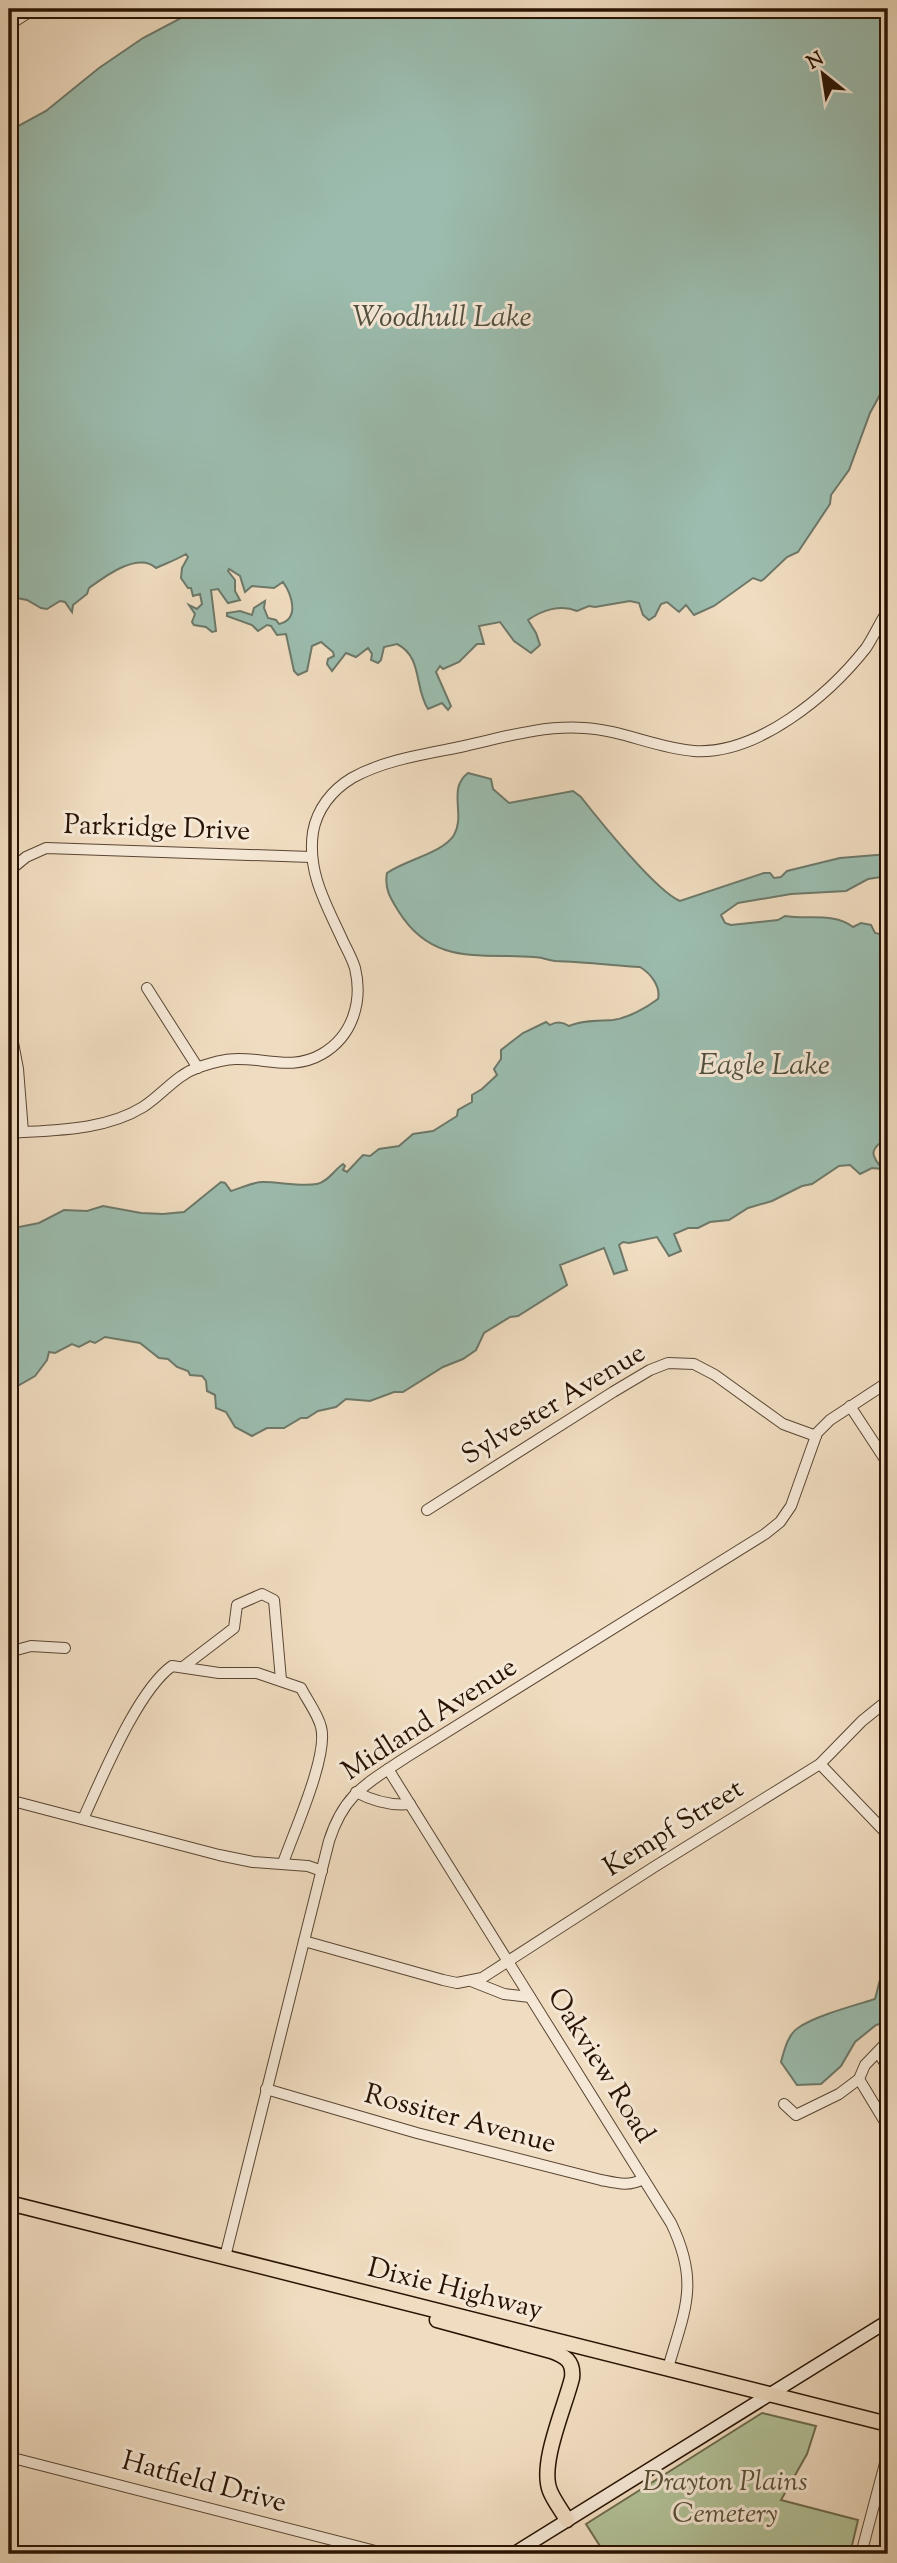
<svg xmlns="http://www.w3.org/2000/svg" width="897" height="2563" font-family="'Sorts Mill Goudy',serif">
  <rect width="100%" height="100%" fill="#f0dcc0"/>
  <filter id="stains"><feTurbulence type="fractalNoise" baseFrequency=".00286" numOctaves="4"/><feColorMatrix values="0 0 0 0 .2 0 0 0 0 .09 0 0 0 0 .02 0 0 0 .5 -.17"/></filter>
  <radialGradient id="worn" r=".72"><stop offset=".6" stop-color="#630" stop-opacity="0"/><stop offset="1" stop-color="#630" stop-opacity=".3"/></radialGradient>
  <path fill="#b2c298" stroke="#6d6a4d" stroke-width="2" d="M762 2413 816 2426 807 2454 781 2500 858 2520 850 2554H605L586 2524Z"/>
  <g fill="#9bbcae" stroke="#6d7869" stroke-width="2">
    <path d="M198 9H888V380L870 413 849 470 831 495 830 504 798 552 787 557 764 579 761 581 753 578 714 606 694 615 686 605 679 612 667 602 661 604 655 616 649 620 643 615 639 603 630 601 595 607 589 606 577 611C561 604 542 610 528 620L536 633 540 645 531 653 514 641 500 622 479 626 484 644H477L459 662 443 669 440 666 436 672 451 706 448 710 442 703 428 709C414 688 423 657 397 644L384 647 381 660 378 663 371 660 372 654 368 648 356 657 346 653 332 671 327 664 328 659 334 656 333 652 321 642 312 646 307 671 298 675 294 671 286 634 277 635 271 626 267 625 258 631 252 625 227 616V613L240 611 252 615 254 608 265 601 264 608 268 618 276 620 279 624C300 619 292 595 283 582L274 588 252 586 245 592 240 576 229 569 228 571 235 580V591L240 600 228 603 218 589 211 590 216 631 212 632 206 627 194 625 192 622 195 614 189 605 197 609 202 604 200 594 193 596 191 588H188L181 578 182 568 188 557 186 554C176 560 167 563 156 568 138 551 104 577 89 588L87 594 73 605 72 612 65 602 60 601 47 609 41 608 27 600 17 598 9 592V131L46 111 99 68 143 38Z"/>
    <path d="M468 773 491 779 493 789 509 803 573 791 581 797C599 820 656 891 680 901L764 873H770L774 878 781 877 787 871 840 858 888 854V876L868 879 846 891 791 894 738 903 721 915 725 923 731 925 778 920 785 916C808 920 834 912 853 927L861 923 871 925 875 933 888 936V1137C870 1149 869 1154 883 1169L872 1168 860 1174 850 1165 839 1166 812 1184 802 1186 772 1201 748 1208 729 1220 710 1222 698 1228H688L674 1234 681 1251 669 1256 657 1237 629 1243 623 1242 619 1245 627 1270 614 1274 604 1248 560 1265 567 1285 518 1316 510 1317 484 1333 476 1350 463 1359 443 1367 403 1392H394L370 1401 346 1399 336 1407 318 1411 307 1418H301L284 1428H267L252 1436 235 1427 226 1412 216 1408 215 1395 207 1391 206 1381 202 1376 190 1375 188 1371 177 1367 168 1359 159 1358 140 1343 105 1337 95 1343 90 1341 79 1347 72 1344 55 1353 49 1352 47 1360 35 1376 16 1387 9 1407V1229L39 1223 64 1210 87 1211 103 1206 141 1213 163 1214 184 1212 221 1182 225 1183 231 1191C242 1188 252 1182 263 1182 280 1182 301 1187 317 1184 328 1182 335 1169 343 1164L345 1166 343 1170 347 1172 363 1155 370 1156 379 1149 399 1146 413 1134 433 1131 457 1116 458 1110 472 1102V1095L482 1089 497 1075 494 1069 501 1059V1050L523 1033 546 1022 550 1025C557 1021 563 1022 569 1026 582 1020 599 1021 613 1020 628 1018 646 1008 658 999 661 986 650 973 640 967 611 965 583 962 555 961 547 960 541 957 534 957 480 953 433 966 399 912 391 899 384 889 387 873 405 860 443 853 454 835 466 814 447 789 468 773Z"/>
    <path d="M888 1966V2022L876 2025 855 2042 841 2066 821 2084 797 2085 781 2062C784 2051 788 2034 798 2028 814 2016 856 2005 875 1999L883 1968Z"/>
  </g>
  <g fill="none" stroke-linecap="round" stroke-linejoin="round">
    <defs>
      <g id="minor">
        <path d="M9 25 34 9"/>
        <path d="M9 871 26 857 46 848 311 857"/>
        <path d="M147 988 198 1068"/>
        <path d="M9 1022 18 1069 23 1132"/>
        <path d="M9 1133C53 1130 104 1131 143 1107 163 1094 176 1075 199 1067 211 1063 223 1059 236 1059 266 1058 293 1071 322 1054 353 1036 363 1001 355 968 352 958 346 948 342 939 326 904 307 872 313 832 317 809 332 790 352 778 384 760 425 754 460 747 501 738 542 725 584 728 622 730 656 748 694 751 758 755 829 695 866 648 874 636 880 622 888 610"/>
        <path d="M850 1406 888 1464"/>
        <path d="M427 1510 613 1392 650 1370 668 1363 694 1364 715 1375 783 1424 816 1436"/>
        <path d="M9 1652 31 1646 65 1648"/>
        <path d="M183 1667 234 1628 237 1605 262 1594 274 1600 281 1680"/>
        <path d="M820 1764 888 1835"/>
        <path d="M388 1769 671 2223C700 2283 685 2309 668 2368"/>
        <path d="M356 1792C373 1801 390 1806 410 1804"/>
        <path d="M9 1800 219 1855 253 1862 308 1866 322 1871"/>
        <path d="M83 1819C102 1778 137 1691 172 1666L219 1673H257L301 1688C307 1700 318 1714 321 1727 329 1755 293 1834 283 1863"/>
        <path d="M304 1941 443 1980 457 1983 482 1978 654 1867 820 1764 862 1721 888 1700"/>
        <path d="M471 1981 504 1994 530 1997"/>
        <path d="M878 2052 888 2068"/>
        <path d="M859 2079 888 2127"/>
        <path d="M266 2089 417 2133 601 2180C616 2183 629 2187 643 2179"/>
        <path d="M784 2104 796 2115 839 2094 859 2079 865 2065 888 2041"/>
        <path d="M225 2257 329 1841C344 1794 366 1784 405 1758L765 1534 780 1522 791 1506 817 1433 830 1420 888 1382"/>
        <path d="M9 2457 387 2554"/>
        <path d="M861 2554 888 2452"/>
      </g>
      <path id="secondary" d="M513 2554 888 2321"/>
      <g id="primary">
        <path d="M9 2203 888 2424"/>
        <path d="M437 2320 551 2351C565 2356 574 2361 572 2378 565 2407 539 2464 550 2491 554 2501 562 2511 567 2520"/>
      </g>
    </defs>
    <use href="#minor" stroke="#5a4532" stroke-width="12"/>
    <use href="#secondary" stroke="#281302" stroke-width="15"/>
    <use href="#primary" stroke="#281302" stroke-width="17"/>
    <use href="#minor" stroke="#f5e8d6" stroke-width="10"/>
    <use href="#secondary" stroke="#f5e8d6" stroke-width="12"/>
    <use href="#primary" stroke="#f0dcc0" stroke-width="14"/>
  </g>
  <g text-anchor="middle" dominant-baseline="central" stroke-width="6" stroke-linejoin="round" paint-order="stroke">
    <g font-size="28" fill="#281302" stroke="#f5e8d6">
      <text transform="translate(157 829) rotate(2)">Parkridge Drive</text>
      <text transform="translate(554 1405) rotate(-31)">Sylvester Avenue</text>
      <text transform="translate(430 1720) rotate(-33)">Midland Avenue</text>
      <text transform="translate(674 1829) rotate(-32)">Kempf Street</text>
      <text transform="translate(600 2066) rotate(58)">Oakview Road</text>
      <text transform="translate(460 2120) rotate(15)">Rossiter Avenue</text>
      <text transform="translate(455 2290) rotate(14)">Dixie Highway</text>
      <text transform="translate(204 2483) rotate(15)">Hatfield Drive</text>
    </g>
    <g font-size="28" font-style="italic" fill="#585036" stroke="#f5e8d6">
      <text x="725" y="2483">Drayton Plains<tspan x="725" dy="32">Cemetery</tspan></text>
    </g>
    <g font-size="30" font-style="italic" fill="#504e3e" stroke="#f5e8d6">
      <text x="442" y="318">Woodhull Lake</text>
      <text x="764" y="1066">Eagle Lake</text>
    </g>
  </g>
  <rect width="897" height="2563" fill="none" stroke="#f0dcc0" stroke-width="35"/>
  <rect x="10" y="10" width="876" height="2542" fill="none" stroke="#281302" stroke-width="3.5"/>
  <rect x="18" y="18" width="862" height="2528" fill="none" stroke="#281302" stroke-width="2"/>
  <g transform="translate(823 74) rotate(330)" stroke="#f5e8d6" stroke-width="5" paint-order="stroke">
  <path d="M0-5L12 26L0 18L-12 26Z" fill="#281302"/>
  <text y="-10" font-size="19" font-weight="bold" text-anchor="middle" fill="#281302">N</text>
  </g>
  <rect width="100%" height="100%" filter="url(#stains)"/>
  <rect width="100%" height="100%" fill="url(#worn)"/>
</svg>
